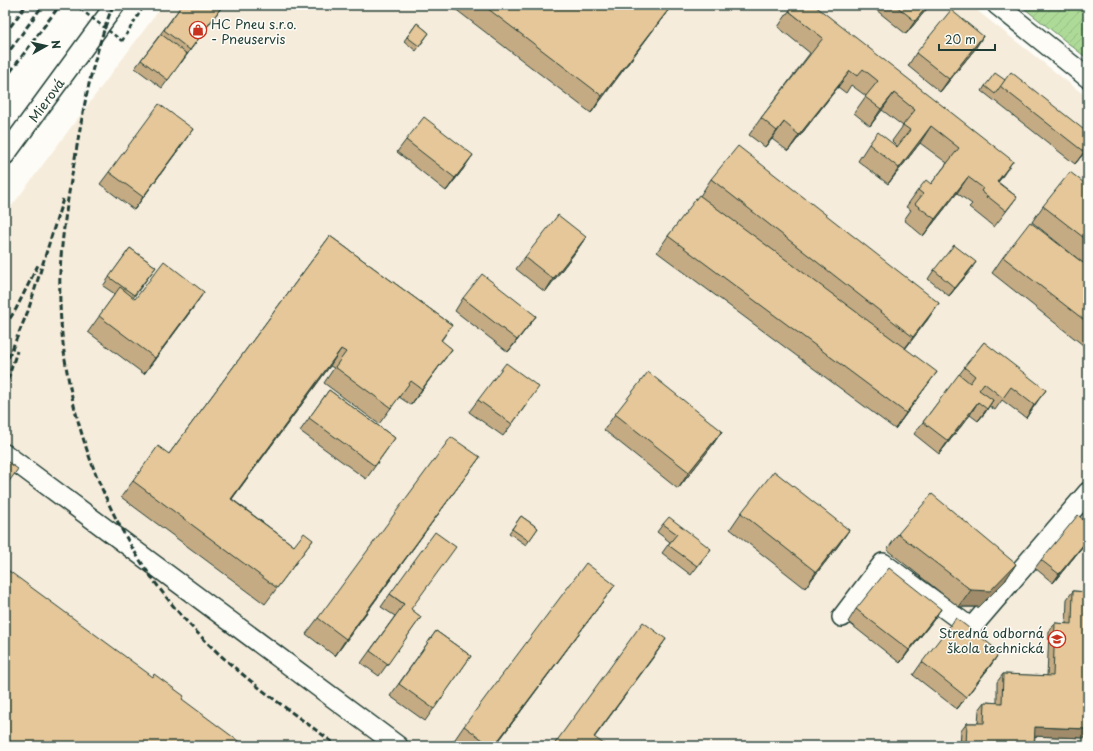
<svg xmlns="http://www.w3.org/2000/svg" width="1093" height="751" font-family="'Playpen Sans',sans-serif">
  <defs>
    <pattern id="garden-furrows" width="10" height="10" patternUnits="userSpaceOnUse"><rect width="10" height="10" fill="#aeda98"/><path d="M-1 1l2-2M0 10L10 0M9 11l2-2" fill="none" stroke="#95bc84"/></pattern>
  </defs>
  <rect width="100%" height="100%" fill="#fdfcf7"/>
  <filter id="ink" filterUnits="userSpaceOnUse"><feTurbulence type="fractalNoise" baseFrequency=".025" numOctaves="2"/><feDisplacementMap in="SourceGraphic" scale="8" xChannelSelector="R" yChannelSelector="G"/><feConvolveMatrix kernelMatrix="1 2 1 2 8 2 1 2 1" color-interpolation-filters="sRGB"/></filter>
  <g filter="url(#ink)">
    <path fill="#f6ecdb" d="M163 5H970L1088 98V746H5V215Z"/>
    <path fill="url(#garden-furrows)" stroke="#668c66" d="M1020 5H1088V59Z"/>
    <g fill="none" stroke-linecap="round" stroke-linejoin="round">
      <defs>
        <g id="minor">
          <path d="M997 5 1088 78"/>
          <path d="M5 155 115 5"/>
          <path d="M5 454 398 746"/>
          <path d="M842 617 883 563 971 628 1088 492"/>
        </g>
      </defs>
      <use href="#minor" stroke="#1f3d34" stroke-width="22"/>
      <g stroke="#1f3d34" stroke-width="2.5" stroke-dasharray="4 3" stroke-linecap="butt">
        <path d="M122 41 144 6 143 5"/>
        <path d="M5 427H6"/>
      </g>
      <use href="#minor" stroke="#fdfcf7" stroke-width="19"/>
      <g stroke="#1f3d34" stroke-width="3" stroke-dasharray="6 3" stroke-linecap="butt">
        <path d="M113 5C93 57 84 103 75 158 68 196 62 234 60 272 56 395 100 522 181 615 226 667 283 706 338 746"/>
        <path d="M5 34 26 5"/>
        <path d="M5 57 43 5"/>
        <path d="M5 79 60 5"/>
        <path d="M5 326 16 309 38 265"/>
        <path d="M5 366 28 311 63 199"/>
        <path d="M5 388 17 351"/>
      </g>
      <path stroke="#1f3d34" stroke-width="2.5" stroke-dasharray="4 3" stroke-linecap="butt" d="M75 5 122 41"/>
    </g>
    <g fill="#c5ab84" stroke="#1f3d34">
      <path d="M182 5H223L162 88 135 68Z"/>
      <path d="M450 5H672L591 113Z"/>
      <path d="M870 5H930L906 34Z"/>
      <path d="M789 11 1002 177 998 182 1017 197 1005 213 994 227 969 207 972 204 957 193 923 236 904 220 911 210 906 207 918 190 931 184 947 163 920 143 888 184 858 161 869 144 897 147V146L892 141 903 126 882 110 870 126 854 113 866 96 851 85 846 93 838 87 788 151 772 139 765 147 749 135 761 118 810 53 778 27Z"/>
      <path d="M417 23 429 33 416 51 404 41Z"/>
      <path d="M983 36 975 49 940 92 908 66 916 53Z"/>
      <path d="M1005 80 1088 133V148L1075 164 982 91 985 86Z"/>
      <path d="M406 140 464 168 446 191 397 152Z"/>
      <path d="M184 142 134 210 100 184 109 172Z"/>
      <path d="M711 179 928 319 905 348 925 388 895 429 657 252 668 236 700 196Z"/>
      <path d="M1088 186V349L992 273 1003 257 1083 263 1032 222 1043 206Z"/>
      <path d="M330 236 452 325 441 341 452 349 411 405 399 397 379 424 324 383 334 368 330 366 232 499 294 546 313 540 265 604 121 497 133 481 169 454Z"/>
      <path d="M586 237 577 250 545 292 516 269 525 257Z"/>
      <path d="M130 248 156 267 133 298 135 299 193 308 144 374 88 332 115 294 103 286Z"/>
      <path d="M934 270 970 271 949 296 928 279Z"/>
      <path d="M463 298 536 316 527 328 508 352 455 311Z"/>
      <path d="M984 342 1037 402 1026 418 1002 400 995 410 989 406 978 421 970 415 939 454 914 434 923 422Z"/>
      <path d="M329 390 395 438 366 479 300 431Z"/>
      <path d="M478 400H530L503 436 469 412Z"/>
      <path d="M615 414 722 431 711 447 678 489 604 430Z"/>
      <path d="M468 473 335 656 306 634 318 618Z"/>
      <path d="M741 513 849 530 838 546 805 588 730 529Z"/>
      <path d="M521 516 538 528 526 545 509 533Z"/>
      <path d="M663 524 711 549 691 575 662 553 670 542 657 532Z"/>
      <path d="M898 534 1016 564 1005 581 979 607H959L887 550Z"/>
      <path d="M1088 540 1053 583 1035 568 1041 560Z"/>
      <path d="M1073 591 1088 592V734L1085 738 1035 736 1034 746H960L961 731 967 723H978L979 710 985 702 997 703V682L1003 674 1047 676 1049 632 1055 623 1066 624 1067 599Z"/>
      <path d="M390 594 421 617 379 676 361 663 395 616 381 607Z"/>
      <path d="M603 601 495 746H458L453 742 464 726Z"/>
      <path d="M856 609H941L932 622 900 663 848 622Z"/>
      <path d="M436 631 471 656 425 721 390 696Z"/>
      <path d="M1000 652 991 665 957 709 913 675 922 662Z"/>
    </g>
    <g fill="#a08b6b" stroke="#1f3d34">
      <path d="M223 5 181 63 190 50Z"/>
      <path d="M672 5 591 113 602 96Z"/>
      <path d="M928 5H930L906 34 915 21Z"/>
      <path d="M983 36 975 49 940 92 949 79Z"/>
      <path d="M850 71 838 87 788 151 799 135Z"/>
      <path d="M894 93 882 110 870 126 881 109Z"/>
      <path d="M784 122 772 139 765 147 777 131Z"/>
      <path d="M931 126 920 143 888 184 899 168Z"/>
      <path d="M193 129 184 142 134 210 143 197Z"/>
      <path d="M1088 146V148L1075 164 1084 152Z"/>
      <path d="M473 155 464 168 446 191 455 178Z"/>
      <path d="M1013 161 1002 177 986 198 997 182Z"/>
      <path d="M968 177 957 193 923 236 935 219Z"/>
      <path d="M586 237 577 250 545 292 553 279Z"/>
      <path d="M976 262 970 271 949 296 955 288Z"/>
      <path d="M204 292 193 308 144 374 155 358Z"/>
      <path d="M939 303 928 319 902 353 913 337Z"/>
      <path d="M536 316 527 328 508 352 517 340Z"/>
      <path d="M341 349 330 366 220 515 231 499Z"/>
      <path d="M452 349 440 365 411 405 422 389Z"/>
      <path d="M937 372 925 388 895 429 906 413Z"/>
      <path d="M1046 390 1037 402 1026 418 1034 405Z"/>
      <path d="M993 400 985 413 978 421 987 409Z"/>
      <path d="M978 402 970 415 939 454 948 441Z"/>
      <path d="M722 431 711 447 678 489 689 472Z"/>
      <path d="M480 457 468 473 335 656 346 639Z"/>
      <path d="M849 530 838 546 805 588 816 572Z"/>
      <path d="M1088 539V540L1053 583 1059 574Z"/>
      <path d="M1016 564 1005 581 979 607H959L971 590Z"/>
      <path d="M615 585 603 601 495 746H494Z"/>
      <path d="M941 609 932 622 900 663 909 650Z"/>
      <path d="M666 639 655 655 588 746Z"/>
      <path d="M1000 652 991 665 957 709 966 697Z"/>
      <path d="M1035 727 1088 729V734L1085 738 1029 736Z"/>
    </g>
    <g fill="#e5c799" stroke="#1f3d34">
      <path d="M182 5H223L190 50 164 30Z"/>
      <path d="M483 5H672L602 96Z"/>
      <path d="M794 5H814L1013 161 997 182 1017 197 1006 211 981 191 983 188 968 177 935 219 915 204 923 194 918 190 926 180 931 184 959 148 931 126 899 168 869 144 878 132 897 147 910 130 903 125 915 110 894 93 881 109 865 97 878 81 863 69 857 76 850 71 799 135 784 122 777 131 761 118 823 38 789 11Z"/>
      <path d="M895 5H928L915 21Z"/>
      <path d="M951 10 983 36 949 79 916 53Z"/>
      <path d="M417 23 429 33 419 46 407 37Z"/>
      <path d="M161 34 187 54 168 80 141 60Z"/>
      <path d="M1011 72 1088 133V146L1084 152 1000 86Z"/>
      <path d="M995 73 1005 80 995 94 985 86Z"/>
      <path d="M159 104 193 129 143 197 109 172Z"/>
      <path d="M424 117 473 155 455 178 406 140Z"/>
      <path d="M738 146 939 303 913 337 711 179Z"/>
      <path d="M1070 172 1088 186V241L1043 206Z"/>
      <path d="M699 195 937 372 906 413 668 236Z"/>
      <path d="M558 215 586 237 553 279 525 257Z"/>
      <path d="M1030 222 1083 263 1088 257V323L1003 257Z"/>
      <path d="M330 236 452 325 441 340 452 349 422 389 411 381 391 408 335 367 346 352 341 349 231 499 294 546 304 533 313 540 277 588 133 481 158 446 169 454Z"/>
      <path d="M954 245 976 262 955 288 934 270Z"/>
      <path d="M130 248 156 267 134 295 109 277Z"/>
      <path d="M164 261 204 292 155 358 99 316 120 287 135 299Z"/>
      <path d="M482 274 536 316 517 340 463 298Z"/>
      <path d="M984 342 1046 390 1034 405 1011 387 1003 398 984 383 979 390 993 400 987 409 978 402 948 441 923 422 959 374 970 383 975 376 964 367Z"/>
      <path d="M506 363 539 387 512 424 478 400Z"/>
      <path d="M648 372 722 431 689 472 615 414Z"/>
      <path d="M329 390 395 438 375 466 309 418Z"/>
      <path d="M451 437 480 457 346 639 318 618Z"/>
      <path d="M5 460 18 469 5 487Z"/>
      <path d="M774 471 849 530 816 572 741 513Z"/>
      <path d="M932 494 1016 564 990 591 971 590 898 534Z"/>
      <path d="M1078 515 1088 524V539L1059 574 1041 560Z"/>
      <path d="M521 516 538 528 529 541 512 529Z"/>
      <path d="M669 517 711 549 697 566 668 545 677 534 663 524Z"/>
      <path d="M435 532 456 547 411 609 421 617 388 664 370 651 404 604 390 594Z"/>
      <path d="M586 563 615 585 494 746H491L464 726Z"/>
      <path d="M5 568 153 677 154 674 184 696 182 699 245 746H5Z"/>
      <path d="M889 568 941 609 909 650 856 609Z"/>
      <path d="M1073 591 1088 592V699L1087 707H1088V729L1035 727 1034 746H966L967 723H984L985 702 1002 703 1003 674 1053 676 1055 623 1072 624Z"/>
      <path d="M956 618 1000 652 966 697 922 662Z"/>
      <path d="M643 622 666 639 594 737 604 744 603 746H553Z"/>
      <path d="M436 631 471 656 434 709 399 684Z"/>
    </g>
  </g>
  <defs>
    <symbol id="shop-ring" viewBox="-11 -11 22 22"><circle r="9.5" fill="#fdfcf7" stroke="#c8321e" stroke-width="1.5"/><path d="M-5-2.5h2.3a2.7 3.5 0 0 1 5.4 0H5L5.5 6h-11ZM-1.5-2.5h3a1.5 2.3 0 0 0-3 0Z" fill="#c8321e"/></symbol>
    <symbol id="school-ring" viewBox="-11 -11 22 22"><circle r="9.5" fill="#fdfcf7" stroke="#c8321e" stroke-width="1.5"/><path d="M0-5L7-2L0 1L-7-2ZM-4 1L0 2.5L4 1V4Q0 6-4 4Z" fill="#c8321e"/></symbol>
  </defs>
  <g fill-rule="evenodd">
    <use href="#shop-ring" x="188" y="20" width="20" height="20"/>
    <use href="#school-ring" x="1047" y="629" width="20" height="20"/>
  </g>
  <g text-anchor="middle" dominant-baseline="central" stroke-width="3" stroke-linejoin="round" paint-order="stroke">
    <g font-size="13" fill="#1f3d34" stroke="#fdfcf7" text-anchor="start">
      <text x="211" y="23">HC Pneu s.r.o.<tspan x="211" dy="15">- Pneuservis</tspan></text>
      <text x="1044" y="632" text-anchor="end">Stredná odborná<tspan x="1044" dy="15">škola technická</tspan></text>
    </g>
    <g font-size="13" fill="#1f3d34" stroke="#fdfcf7">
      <text transform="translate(46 100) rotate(-54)">Mierová</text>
    </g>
  </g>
  <rect width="1093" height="751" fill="none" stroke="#fdfcf7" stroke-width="20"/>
  <rect x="10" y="10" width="1073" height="731" fill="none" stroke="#1f3d34" stroke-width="1.5" filter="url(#ink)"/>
  <g transform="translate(46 46) rotate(82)" stroke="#fdfcf7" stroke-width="3" paint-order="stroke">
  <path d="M0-3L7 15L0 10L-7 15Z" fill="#1f3d34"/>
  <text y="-6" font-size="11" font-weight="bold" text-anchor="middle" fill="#1f3d34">N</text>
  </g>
  <path d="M939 44v6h56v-6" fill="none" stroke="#1f3d34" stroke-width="2"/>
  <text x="945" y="44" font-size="12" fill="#1f3d34" stroke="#fdfcf7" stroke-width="3" paint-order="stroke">20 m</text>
</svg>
